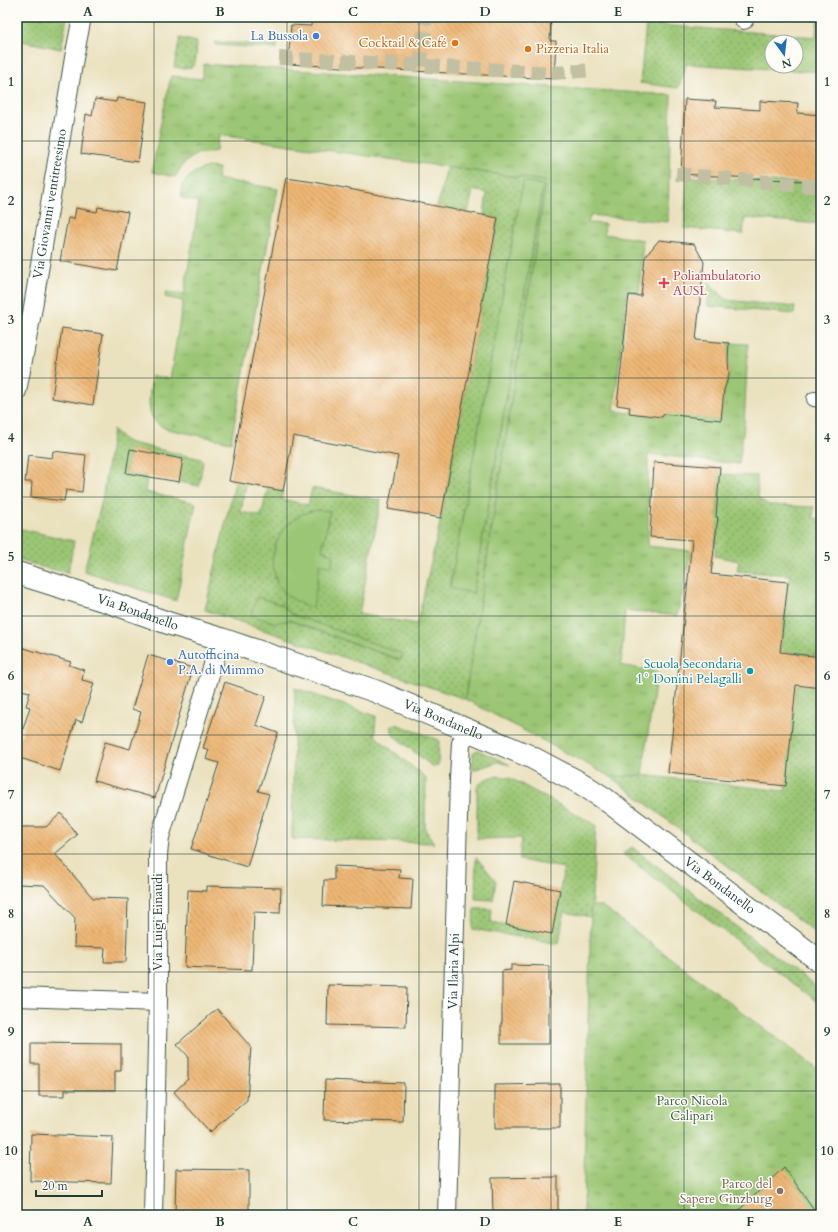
<svg xmlns="http://www.w3.org/2000/svg" width="838" height="1232" font-family="Cardo,serif">
  <defs>
    <pattern id="grass-dots" width="8" height="8" patternUnits="userSpaceOnUse"><rect width="8" height="8" fill="#9bc674"/><path d="M2 2h.1M6 6h.1" fill="none" stroke="#7ea260" stroke-width="1.8" stroke-linecap="round"/></pattern>
    <pattern id="park-tufts" width="24" height="20" patternUnits="userSpaceOnUse"><rect width="24" height="20" fill="#9bc674"/><path d="M3 7l-1-3M5 7V3M7 7l1-3M15 17l-1-3M17 17v-4M19 17l1-3" fill="none" stroke="#7ea260"/></pattern>
    <pattern id="building-back-hatch" width="6" height="6" patternUnits="userSpaceOnUse"><rect width="6" height="6" fill="#eeb776"/><path d="M-1 5l2 2M0 0l6 6M5-1l2 2" fill="none" stroke="#c09662"/></pattern>
  </defs>
  <rect width="100%" height="100%" fill="#fdfcf7"/>
  <filter id="ink" filterUnits="userSpaceOnUse"><feTurbulence type="fractalNoise" baseFrequency=".025" numOctaves="2"/><feDisplacementMap in="SourceGraphic" scale="8" xChannelSelector="R" yChannelSelector="G"/><feConvolveMatrix kernelMatrix="1 2 1 2 8 2 1 2 1" color-interpolation-filters="sRGB"/></filter>
  <filter id="wash" filterUnits="userSpaceOnUse"><feTurbulence type="fractalNoise" baseFrequency=".012" numOctaves="4" result="noise"/><feDisplacementMap in="SourceGraphic" scale="16" xChannelSelector="R" yChannelSelector="G"/><feGaussianBlur stdDeviation="0.9" result="paint"/><feColorMatrix in="noise" values="0 0 0 0 0 0 0 0 0 0 0 0 0 0 0 0 0 1.4 0 .05"/><feComposite in="paint" operator="in"/></filter>
  <g filter="url(#wash)">
    <rect width="100%" height="100%" fill="#eae1be"/>
    <g fill="url(#grass-dots)" stroke="#5d8254" fill-rule="evenodd">
      <path d="M17 17H67L61 49 17 40Z"/>
      <path d="M818 17H821V72L686 64 683 76 678 88 640 83 646 24 816 37ZM772 42H796V66H772Z"/>
      <path d="M180 38 197 42C195 63 199 72 174 67Z"/>
      <path d="M214 42 277 45V49L215 45Z"/>
      <path d="M447 167 546 181 465 699 205 610 235 482 246 484 241 512 261 516 268 488 283 491 281 499 308 505 312 488 381 500 359 614 417 624 441 518 498 218 484 215 487 193 473 190 468 212 437 207ZM523 182 543 185 473 593 450 587ZM322 551 334 554 320 564ZM257 597 282 605 291 614 400 660 289 620Z"/>
      <path d="M687 177 821 184V224L745 218 743 234 684 228Z"/>
      <path d="M709 282 727 300 795 307 794 314 708 306Z"/>
      <path d="M113 430 127 442 201 459 203 461 199 486 179 482 183 459 130 449 126 473 147 477 145 492 196 503 176 601 84 571 102 500Z"/>
      <path d="M719 474 757 476 758 498 769 505 814 507 813 518 821 519V623L817 656 780 652 788 583 790 575 737 571 739 561 715 556Z"/>
      <path d="M17 528 74 541 68 573 38 566 17 558Z"/>
      <path d="M796 685 821 688V937L611 777 642 775 785 791Z"/>
      <path d="M295 688 376 716 375 736 426 778 425 829 434 843 292 839Z"/>
      <path d="M396 724 439 740 438 766 433 767 393 735 391 727Z"/>
      <path d="M477 750 494 757 510 765 498 762 473 770V753Z"/>
      <path d="M500 776 510 778 596 825 591 917 564 912 559 944 473 929 474 909H492L491 922 552 933 564 868 519 860 521 838 477 839V787C484 778 490 777 500 776Z"/>
      <path d="M632 847 821 991V1005L623 854Z"/>
      <path d="M476 857 496 881 493 900 475 899Z"/>
    </g>
    <g fill="url(#park-tufts)" stroke="#5d8254">
      <path d="M204 64 671 95 668 222 590 215 588 223 605 224 604 234 643 240 639 294 627 292 614 411 662 417 664 413 721 420 724 390 729 375 728 359 729 343 748 344 744 426 739 464 648 454V546L691 551 677 616 625 610 621 665 657 672 642 775 611 777 465 699 546 181 219 135 216 151 197 154 184 163 175 177 152 172 160 127 171 76 202 79Z"/>
      <path d="M207 167 219 168 217 179 278 189 231 442 167 429C142 420 150 397 152 376L170 379 183 301 165 297 166 292 184 294 199 202 181 198 182 185 193 173Z"/>
      <path d="M591 906H602L821 1072V1215H583Z"/>
    </g>
    <g fill="#9bc674" stroke="#5d8254">
      <path d="M523 181 543 185 473 593 450 588Z"/>
      <path d="M316 510 330 511 322 551 334 554 331 567 320 564 313 608 301 604 288 596 277 584 272 560 276 543 285 527 302 514Z"/>
      <path d="M257 597 282 605 291 614 403 654 400 660 289 620 275 623 251 615Z"/>
    </g>
    <g id="blocks">
      <g fill="url(#building-back-hatch)">
        <path d="M312 17H551L550 41H556L554 79 288 64 291 25 311 26Z"/>
        <path d="M117 98 147 102 138 162 81 154 86 114 92 116 95 99 116 102Z"/>
        <path d="M685 99 716 101 715 107 760 110V101L798 103 797 113 821 115V182L681 174Z"/>
        <path d="M286 178 314 182 374 194 498 218 441 518 388 509 398 456 293 436 283 491 229 481Z"/>
        <path d="M98 207 128 212 117 271 60 261 68 218 74 219 76 208 97 212Z"/>
        <path d="M659 240 694 244 704 262 696 340 729 343 728 359 729 375 724 390 721 420 664 414 662 417 629 413 630 407 617 405 629 295 641 296 645 257Z"/>
        <path d="M62 328 103 334 93 405 52 398Z"/>
        <path d="M130 449 183 459 179 482 126 473Z"/>
        <path d="M53 451 86 455 82 492 66 490 64 501 31 497 32 482H25L28 455 52 458Z"/>
        <path d="M654 462 720 467 716 517H718L711 574 788 582 780 652 821 657V688L796 685 786 786 668 773 692 540 650 537Z"/>
        <path d="M17 646 71 662 69 665 84 670 82 680 94 683 82 722 76 720 60 771 17 757V748L30 707 26 706 30 692 17 689Z"/>
        <path d="M148 655 193 668 155 798 94 781 105 742 130 749 141 712 132 709Z"/>
        <path d="M225 682 266 696 256 725 278 733 258 791 269 794 247 867 191 849 219 763 206 759 209 750 203 748Z"/>
        <path d="M61 813 77 835 55 854 93 898 128 899 126 962H104L105 948 74 947 75 918 44 885 17 884V827H46Z"/>
        <path d="M334 866 400 869 399 878 413 879 411 909 323 906 324 880H334Z"/>
        <path d="M514 881 560 890 552 934 506 925Z"/>
        <path d="M206 886 281 888 280 913 254 912 252 970 185 967 188 890 206 891Z"/>
        <path d="M511 965 549 966V1044H501V1023H502V971L511 970Z"/>
        <path d="M328 985 407 987 406 1027 327 1025Z"/>
        <path d="M217 1009 251 1047 247 1100 210 1132 174 1092 188 1079V1056L177 1044Z"/>
        <path d="M31 1043 121 1044V1071H115V1090H65V1096H39V1064H31Z"/>
        <path d="M325 1080 404 1083 403 1122 324 1120Z"/>
        <path d="M560 1084V1128H495V1085Z"/>
        <path d="M31 1134 113 1137 111 1183 30 1181Z"/>
        <path d="M784 1167 818 1215H734Z"/>
        <path d="M176 1169 249 1170V1215H175Z"/>
        <path d="M558 1177V1215H493L492 1178Z"/>
      </g>
    </g>
  </g>
  <g filter="url(#ink)">
    <use href="#blocks" fill-opacity="0" stroke="#3d5649" stroke-width="1"/>
    <g fill="none" stroke-linecap="round" stroke-linejoin="round">
      <g stroke="#c1c0a2" stroke-width="14" stroke-dasharray="14 7" stroke-linecap="butt">
        <path d="M279 58 554 73 593 70"/>
        <path d="M420 66 426 17"/>
        <path d="M676 174 821 187"/>
      </g>
      <defs>
        <path id="pedestrian" d="M814 399 821 400"/>
        <g id="minor">
          <path d="M744 20V17"/>
          <path id="s1" d="M17 391 32 313 74 58 82 17"/>
          <path d="M17 997 158 1002"/>
          <path d="M153 1215 158 1002V855L160 837 221 639"/>
          <path id="s2" d="M447 1215 459 779 461 743 469 730"/>
        </g>
        <g id="tertiary">
          <path id="s3" d="M17 573 106 601 171 624 221 639 375 691 529 756 582 784 605 799 821 962"/>
        </g>
      </defs>
      <use href="#pedestrian" stroke="#3d5649" stroke-width="16"/>
      <use href="#minor" stroke="#3d5649" stroke-width="20"/>
      <use href="#tertiary" stroke="#3d5649" stroke-width="24"/>
      <use href="#pedestrian" stroke="#fff" stroke-width="14"/>
      <use href="#minor" stroke="#fff" stroke-width="18"/>
      <use href="#tertiary" stroke="#fff" stroke-width="22"/>
    </g>
  </g>
  <path fill="none" stroke="#1f3d34" stroke-width="1" stroke-opacity="0.55" d="M154 17V1215M287 17V1215M419 17V1215M551 17V1215M684 17V1215M17 141H821M17 260H821M17 378H821M17 497H821M17 616H821M17 735H821M17 854H821M17 972H821M17 1091H821"/>
  <g fill="#3f7fe0" stroke="#fdfcf7" stroke-width="1.5">
    <circle cx="316" cy="36" r="4"/>
    <circle cx="170" cy="662" r="4"/>
  </g>
  <g fill="#e8710a" stroke="#fdfcf7" stroke-width="1.5">
    <circle cx="455" cy="43" r="4"/>
    <circle cx="528" cy="49" r="4"/>
  </g>
  <path fill="#e0444e" stroke="#fdfcf7" stroke-width="1.5" d="M662 277h4v4h4v4h-4v4h-4v-4h-4v-4h4z"/>
  <circle fill="#0f9aa8" stroke="#fdfcf7" stroke-width="1.5" cx="750" cy="671" r="4"/>
  <circle fill="#8d6e63" stroke="#fdfcf7" stroke-width="1.5" cx="780" cy="1191" r="4"/>
  <g text-anchor="middle" dominant-baseline="central" stroke-width="3" stroke-linejoin="round" paint-order="stroke">
    <g font-size="13" fill="#366cbe" stroke="#fdfcf7" text-anchor="end">
      <text x="308" y="36">La Bussola</text>
      <text x="178" y="655" text-anchor="start">Autofficina<tspan x="178" dy="15">P.A. di Mimmo</tspan></text>
    </g>
    <g font-size="13" fill="#c56008" stroke="#fdfcf7" text-anchor="end">
      <text x="447" y="43">Cocktail &amp; Café</text>
      <text x="536" y="49" text-anchor="start">Pizzeria Italia</text>
    </g>
    <g font-size="13" fill="#1f3d34" stroke="#fdfcf7">
      <text stroke="none"><textPath href="#s1" startOffset="190">Via Giovanni ventitreesimo</textPath></text>
      <text stroke="none"><textPath href="#s3" startOffset="127">Via Bondanello</textPath></text>
      <text stroke="none"><textPath href="#s3" startOffset="451">Via Bondanello</textPath></text>
      <text stroke="none"><textPath href="#s3" startOffset="775">Via Bondanello</textPath></text>
      <text transform="translate(158 922) rotate(-90)">Via Luigi Einaudi</text>
      <text stroke="none"><textPath href="#s2" startOffset="244">Via Ilaria Alpi</textPath></text>
    </g>
    <g font-size="13" fill="#be3a42" stroke="#fdfcf7" text-anchor="start">
      <text x="673" y="276">Poliambulatorio<tspan x="673" dy="15">AUSL</tspan></text>
    </g>
    <g font-size="13" fill="#0d838f" stroke="#fdfcf7" text-anchor="end">
      <text x="742" y="664">Scuola Secondaria<tspan x="742" dy="15">1° Donini Pelagalli</tspan></text>
    </g>
    <g font-size="13" fill="#3e5f44" stroke="#fdfcf7">
      <text x="692" y="1101">Parco Nicola<tspan x="692" dy="15">Calipari</tspan></text>
    </g>
    <g font-size="13" fill="#785e54" stroke="#fdfcf7" text-anchor="end">
      <text x="772" y="1184">Parco del<tspan x="772" dy="15">Sapere Ginzburg</tspan></text>
    </g>
  </g>
  <rect width="838" height="1232" fill="none" stroke="#fdfcf7" stroke-width="44"/>
  <g transform="translate(784 54) rotate(165)"><circle r="19" fill="#fdfcf7" stroke="#a4b0a9"/>
  <path d="M0-3L7 15L0 10L-7 15Z" fill="#1f6fb2"/>
  <text y="-6" font-size="11" font-weight="bold" text-anchor="middle" fill="#1f3d34">N</text>
  </g>
  <path d="M36 1190v6h66v-6" fill="none" stroke="#1f3d34" stroke-width="2"/>
  <text x="42" y="1190" font-size="12" fill="#1f3d34" stroke="#fdfcf7" stroke-width="3" paint-order="stroke">20 m</text>
  <rect x="22" y="22" width="794" height="1188" fill="none" stroke="#1f3d34" stroke-width="1.5"/>
  <g font-size="13" text-anchor="middle" font-weight="bold" fill="#1f3d34">
    <text x="88" y="16">A</text>
    <text x="220" y="16">B</text>
    <text x="353" y="16">C</text>
    <text x="485" y="16">D</text>
    <text x="618" y="16">E</text>
    <text x="750" y="16">F</text>
    <text x="11" y="86">1</text>
    <text x="827" y="86">1</text>
    <text x="11" y="205">2</text>
    <text x="827" y="205">2</text>
    <text x="11" y="324">3</text>
    <text x="827" y="324">3</text>
    <text x="11" y="442">4</text>
    <text x="827" y="442">4</text>
    <text x="11" y="561">5</text>
    <text x="827" y="561">5</text>
    <text x="11" y="680">6</text>
    <text x="827" y="680">6</text>
    <text x="11" y="799">7</text>
    <text x="827" y="799">7</text>
    <text x="11" y="918">8</text>
    <text x="827" y="918">8</text>
    <text x="11" y="1036">9</text>
    <text x="827" y="1036">9</text>
    <text x="11" y="1155">10</text>
    <text x="827" y="1155">10</text>
    <text x="88" y="1226">A</text>
    <text x="220" y="1226">B</text>
    <text x="353" y="1226">C</text>
    <text x="485" y="1226">D</text>
    <text x="618" y="1226">E</text>
    <text x="750" y="1226">F</text>
  </g>
</svg>
